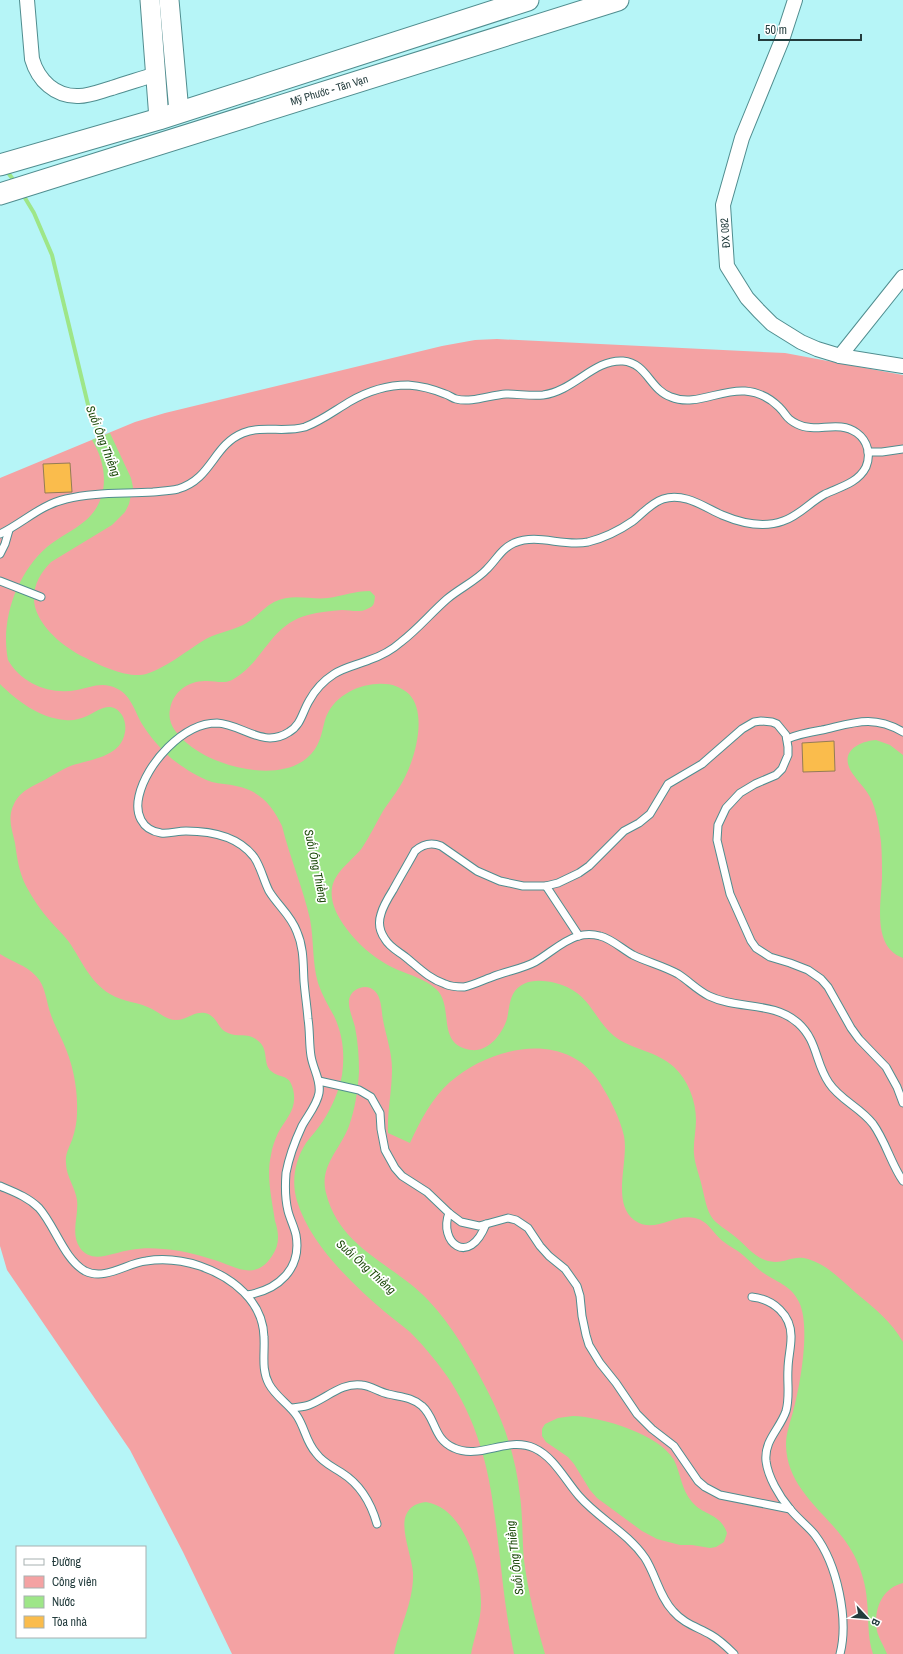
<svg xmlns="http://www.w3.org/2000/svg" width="903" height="1654" font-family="'Archivo Narrow',sans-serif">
  <rect width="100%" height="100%" fill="#b6f5f7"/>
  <path fill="#f4a2a3" d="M497 339 785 353 903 375V1654H232L183 1552 130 1450 7 1270 0 1246V478L135 422 165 413 442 346 475 340Z"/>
  <g fill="#9ee688">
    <path d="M110 433 131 478 133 487 129 504 125 512 112 525 51 562C36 577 28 597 39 617 48 634 68 650 86 658 100 666 130 679 146 674 162 670 187 651 201 642 214 633 229 632 243 625 255 619 263 608 274 602 292 593 310 600 328 598 342 596 355 591 370 591L375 596C374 603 375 606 367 609 360 613 350 610 342 610 331 611 319 612 308 615 269 625 264 663 232 680 223 684 217 681 207 681 190 680 173 691 170 709 167 724 177 735 188 744 215 767 278 783 307 758 320 747 321 735 325 720 332 698 355 685 377 684 389 683 400 686 409 694 427 713 416 754 406 775 400 788 391 799 383 811 376 823 370 836 362 848 352 861 335 871 332 888 329 907 344 927 356 940 368 953 382 963 398 970 410 975 425 979 436 989 455 1006 435 1045 471 1050 489 1052 502 1034 507 1019 509 1010 509 1002 513 994 524 975 550 980 567 987 591 998 595 1020 614 1036 632 1050 657 1051 674 1067 688 1080 696 1101 696 1120 696 1132 693 1143 694 1154 695 1166 700 1176 702 1187 705 1198 706 1210 713 1219 719 1226 726 1229 733 1235 747 1245 755 1261 775 1262 788 1262 794 1255 808 1259 828 1265 841 1280 856 1293 874 1308 891 1321 903 1342V1583C882 1588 873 1610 877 1631 879 1639 884 1646 887 1654H873C867 1636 869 1619 867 1601 866 1585 861 1569 854 1555 834 1516 787 1494 786 1445 786 1433 790 1423 793 1412 800 1386 811 1326 799 1302 791 1285 776 1282 762 1272 755 1267 750 1261 744 1256 738 1250 730 1247 724 1242 713 1234 709 1221 695 1218 673 1213 655 1235 634 1220 611 1202 629 1162 624 1136 620 1118 610 1099 600 1083 566 1029 491 1046 450 1082 432 1098 420 1121 410 1143L388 1133C387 1112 392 1091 392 1069 392 1052 386 1036 383 1020 381 1008 382 988 365 987 358 987 350 992 349 1000 348 1008 353 1019 355 1027 358 1042 359 1057 359 1072 358 1090 355 1109 349 1126 340 1150 319 1166 326 1193 340 1249 393 1263 428 1300 452 1325 470 1357 486 1388 504 1421 516 1458 520 1496 523 1518 522 1539 524 1560 528 1592 536 1623 545 1654H514C508 1625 504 1596 501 1567 493 1500 489 1442 451 1382 439 1364 425 1347 410 1332 402 1325 393 1319 385 1312 351 1283 310 1244 297 1201 291 1181 295 1160 306 1143 311 1136 318 1129 323 1121 332 1107 339 1091 342 1075 345 1054 343 1035 334 1016 328 1005 322 995 318 983 312 962 314 940 310 919 303 888 290 858 282 826 273 806 259 790 236 786 228 784 220 784 212 782 197 777 184 768 172 759 161 749 150 737 142 724 133 708 130 691 110 686 98 683 88 688 77 690 50 695 22 684 8 660 0 620 17 573 47 547 59 537 73 531 85 521 110 500 108 466 92 440Z"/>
    <path d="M0 684C17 701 40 718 65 720 73 721 80 719 87 716 98 711 111 699 122 715 125 720 126 727 125 732 121 759 87 759 68 767 61 770 55 774 48 778 35 786 21 789 14 804 7 818 12 829 15 843 17 858 19 872 26 886 33 899 41 911 51 922 57 929 64 935 69 942 82 961 90 982 110 994 123 1002 139 1002 152 1009 160 1013 166 1020 176 1020 187 1020 194 1011 205 1013 218 1016 217 1029 228 1033 237 1038 248 1032 257 1040 270 1049 262 1063 271 1071 280 1079 289 1073 293 1089 298 1109 286 1118 278 1133 275 1140 272 1147 271 1155 266 1176 272 1200 275 1221 279 1233 280 1245 272 1256 254 1283 234 1265 211 1259 196 1254 179 1250 163 1249 152 1248 141 1248 130 1250 114 1252 92 1265 80 1248 70 1233 79 1216 77 1200 75 1187 66 1176 66 1163 65 1154 69 1148 72 1140 75 1131 77 1122 77 1113 78 1089 73 1064 63 1042 59 1033 54 1024 51 1015 46 1002 46 986 36 976 26 965 12 962 0 954Z"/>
    <path d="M876 740 890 745 903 755V958C872 947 881 904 882 878 882 866 882 854 881 842 879 827 877 811 870 797 865 787 852 776 849 767 842 749 862 741 876 740Z"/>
    <path d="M573 1416C602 1417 659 1434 674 1460 681 1474 681 1489 692 1502 704 1516 720 1513 727 1533L724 1542 716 1547 710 1548 692 1545H680L657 1539 642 1531 597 1498 590 1490 574 1464 568 1457 546 1442 542 1436V1429L545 1424 558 1418Z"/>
    <path d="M426 1502C465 1508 481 1569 481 1603 481 1621 474 1637 471 1654H394C400 1626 414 1601 413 1573 412 1557 400 1529 406 1515 410 1506 417 1503 426 1502Z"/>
  </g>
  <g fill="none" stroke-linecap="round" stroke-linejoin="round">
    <g stroke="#9ee688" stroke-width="4">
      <path d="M6 170 15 182"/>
      <path d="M22 193 34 213 52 255 90 413 103 442"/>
    </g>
  </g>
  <g fill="#fabc4c" stroke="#957c55">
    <path d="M70 463 72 492 45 493 43 464Z"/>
    <path d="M834 741 835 771 803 772 802 743Z"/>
  </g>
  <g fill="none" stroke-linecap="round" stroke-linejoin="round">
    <defs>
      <g id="lane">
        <path d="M868 452H882L903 449"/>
        <path d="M0 534C23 523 40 505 66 499 94 492 124 494 153 492 162 491 169 491 178 489 212 479 213 445 243 433 263 425 284 433 305 427 321 421 334 411 349 402 366 392 387 385 408 385 421 386 433 389 445 394 449 395 452 398 456 399 472 403 490 395 506 394 518 394 531 396 543 395 574 391 594 359 623 361 647 363 650 390 671 397 695 407 720 389 745 391 758 392 770 398 779 407 788 416 785 418 797 424 816 434 838 419 857 433 868 441 871 455 866 467 858 483 840 487 825 494 810 502 799 516 783 521 764 528 741 523 722 515 704 507 684 492 663 499 651 503 643 513 633 521 620 530 604 538 588 542 562 547 538 533 514 543 501 549 497 559 487 569 476 581 460 588 447 599 431 613 418 629 401 642 392 650 381 656 369 660 357 665 345 667 334 674 323 681 315 690 309 701 302 713 301 725 289 732 263 749 242 724 217 723 183 723 146 764 139 796 135 813 141 830 161 833 169 834 177 831 186 831 210 831 238 836 254 857 261 867 263 879 269 891 278 906 291 915 297 932 304 948 303 965 304 981 305 994 307 1006 308 1019 310 1031 309 1044 311 1056 313 1069 321 1080 319 1093 317 1105 308 1115 302 1126 295 1141 289 1157 286 1173 285 1186 285 1199 288 1211 290 1219 294 1226 296 1235 302 1269 278 1290 247 1295"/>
        <path d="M0 554 5 544 9 530"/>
        <path d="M0 581 41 597"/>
        <path d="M787 739C799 734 810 732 822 730 853 723 873 714 903 732"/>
        <path d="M546 886 579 936"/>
        <path d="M319 1081 359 1090 371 1097 380 1113 381 1129 385 1150 395 1168 402 1176 427 1192 449 1213 461 1222 479 1226 508 1218 516 1220 528 1228 540 1246 549 1256 565 1269 577 1286 580 1296 582 1316 586 1335 589 1345 600 1363 616 1383 637 1414 652 1429 674 1446 698 1481 705 1487 720 1495 790 1509"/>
        <path d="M903 1103 897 1087 886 1067 859 1039 851 1028 828 987 821 979 808 970 790 963 770 957 756 948 751 941 730 894 717 840 718 825 726 808 740 793 755 784 776 775 782 769 788 755V747L786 735 777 724 772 722 761 721 754 722 742 729 702 764 668 784 650 814 639 823 624 831 589 866 579 873 558 883 546 886H523L500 881 477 871 441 846C431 842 423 844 415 851 408 864 400 877 393 890 388 898 383 906 381 914 378 923 380 932 385 939 390 948 400 952 408 959 420 969 430 979 445 984 451 987 458 987 464 987 474 985 483 980 492 977 507 971 522 969 535 962 549 954 562 941 578 936 585 934 593 934 600 936 612 939 622 949 633 955 647 962 664 966 678 974 689 981 697 990 709 996 738 1010 773 1001 798 1023 818 1041 815 1063 829 1083 840 1100 860 1107 873 1124 886 1142 891 1164 903 1181"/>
        <path d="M0 1186C14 1192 28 1197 39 1208 55 1226 64 1259 85 1271 105 1281 127 1263 146 1261 164 1258 182 1260 200 1266 232 1277 263 1301 264 1337 265 1354 261 1369 269 1384 276 1397 289 1404 297 1416 305 1428 306 1442 316 1453 323 1463 333 1467 342 1473 361 1485 371 1503 377 1524"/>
        <path d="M449 1213C438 1242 469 1268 486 1224"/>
        <path d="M752 1297C773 1299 792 1315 791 1338 791 1348 788 1359 788 1369 787 1383 790 1397 786 1411 780 1429 764 1440 766 1461 768 1477 779 1496 790 1509 798 1519 808 1526 815 1535 837 1564 849 1619 840 1654"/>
        <path d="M292 1408C298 1407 304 1407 309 1405 327 1398 342 1382 362 1385 371 1386 379 1392 388 1394 400 1397 412 1397 422 1406 436 1418 433 1439 454 1448 480 1460 507 1436 534 1448 554 1457 565 1480 579 1496 599 1519 627 1532 645 1558 656 1575 659 1596 673 1611 683 1623 697 1627 711 1635 720 1640 727 1647 734 1654"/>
      </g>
      <g id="street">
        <path d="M27 0 32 59C38 80 55 97 79 96 90 96 101 91 112 88 127 83 141 79 156 74"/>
        <path d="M795 0 782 40 742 138 723 205 727 266 747 298 759 311 772 324 801 342 817 349 840 356 903 366"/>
        <path d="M840 356 903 277"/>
      </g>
      <g id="secondary">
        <path d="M150 0 159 119"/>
        <path d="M169 0 179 112"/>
      </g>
      <g id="primary">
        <path d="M0 165 159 119 528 0"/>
        <path d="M0 194 618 0"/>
      </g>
    </defs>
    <use href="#lane" stroke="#508d8f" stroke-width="9"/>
    <use href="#street" stroke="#508d8f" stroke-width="16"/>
    <use href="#secondary" stroke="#508d8f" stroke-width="21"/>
    <use href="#primary" stroke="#508d8f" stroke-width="23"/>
    <use href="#lane" stroke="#fff" stroke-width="7"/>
    <use href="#street" stroke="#fff" stroke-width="14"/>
    <use href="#secondary" stroke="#fff" stroke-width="19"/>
    <use href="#primary" stroke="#fff" stroke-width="21"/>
  </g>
  <g text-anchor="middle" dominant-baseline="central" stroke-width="3.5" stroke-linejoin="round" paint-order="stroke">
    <g font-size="11" fill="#233c3d" stroke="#fff">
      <text transform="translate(329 90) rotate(-17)">Mỹ Phước - Tân Vạn</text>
      <text transform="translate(725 233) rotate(-94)">ĐX 082</text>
    </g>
    <g font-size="12" font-style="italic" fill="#1b4908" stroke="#fff">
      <text transform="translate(103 441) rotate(69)">Suối Ông Thiềng</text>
      <text transform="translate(316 866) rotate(78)">Suối Ông Thiềng</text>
      <text transform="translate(366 1267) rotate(42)">Suối Ông Thiềng</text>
      <text transform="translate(515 1558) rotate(-97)">Suối Ông Thiềng</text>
    </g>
  </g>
  <rect x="16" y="1546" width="130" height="92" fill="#ffffff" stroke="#a7b1b1"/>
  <rect x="24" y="1559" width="20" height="6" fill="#ffffff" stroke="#a7b1b1"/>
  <text x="52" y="1566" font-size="12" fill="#233c3d">Đường</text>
  <rect x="24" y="1576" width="20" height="12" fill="#f4a2a3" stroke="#a7b1b1"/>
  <text x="52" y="1586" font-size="12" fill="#233c3d">Công viên</text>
  <rect x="24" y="1596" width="20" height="12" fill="#9ee688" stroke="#a7b1b1"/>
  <text x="52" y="1606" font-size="12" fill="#233c3d">Nước</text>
  <rect x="24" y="1616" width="20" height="12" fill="#fabc4c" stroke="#a7b1b1"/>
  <text x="52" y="1626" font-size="12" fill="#233c3d">Tòa nhà</text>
  <g transform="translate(867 1618) rotate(116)" stroke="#ffffff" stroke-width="3" paint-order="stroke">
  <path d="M0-3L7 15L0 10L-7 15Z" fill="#233c3d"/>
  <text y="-6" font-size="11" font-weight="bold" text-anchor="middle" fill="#233c3d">B</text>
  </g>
  <path d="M759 34v6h102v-6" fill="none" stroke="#233c3d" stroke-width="2"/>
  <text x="765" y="34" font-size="12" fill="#233c3d" stroke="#ffffff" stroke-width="3" paint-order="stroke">50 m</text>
</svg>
